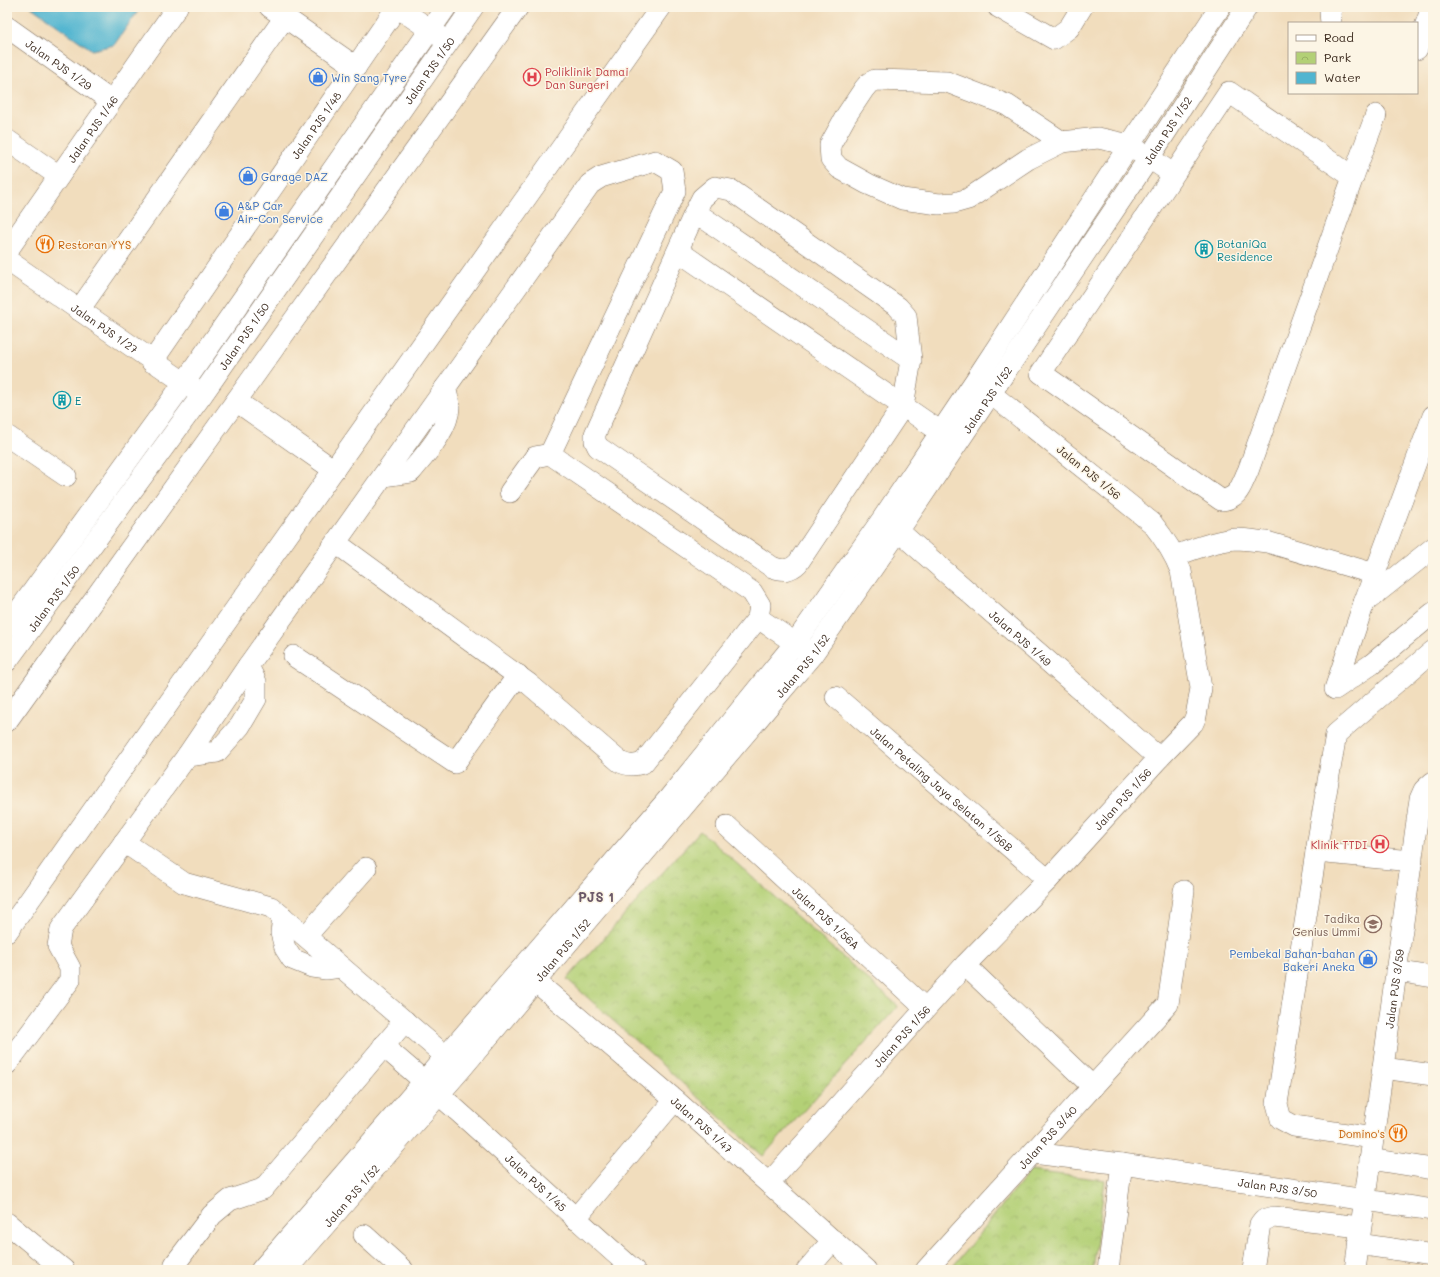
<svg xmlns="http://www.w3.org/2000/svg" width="1440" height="1277" font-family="Mali,sans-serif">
  <defs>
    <pattern id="park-crowns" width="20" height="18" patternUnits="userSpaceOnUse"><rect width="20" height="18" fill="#b3d076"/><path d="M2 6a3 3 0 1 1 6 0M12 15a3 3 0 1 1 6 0" fill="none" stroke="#9bb366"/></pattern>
  </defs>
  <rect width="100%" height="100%" fill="#fcf5e5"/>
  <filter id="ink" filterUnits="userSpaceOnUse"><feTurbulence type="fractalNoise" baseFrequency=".025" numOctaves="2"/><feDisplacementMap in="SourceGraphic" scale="8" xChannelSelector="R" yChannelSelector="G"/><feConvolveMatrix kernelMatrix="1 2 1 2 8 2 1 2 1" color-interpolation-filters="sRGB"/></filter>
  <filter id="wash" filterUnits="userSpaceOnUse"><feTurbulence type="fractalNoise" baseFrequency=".012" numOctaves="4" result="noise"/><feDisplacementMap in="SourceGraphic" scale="16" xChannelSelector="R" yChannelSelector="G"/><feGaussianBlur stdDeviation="0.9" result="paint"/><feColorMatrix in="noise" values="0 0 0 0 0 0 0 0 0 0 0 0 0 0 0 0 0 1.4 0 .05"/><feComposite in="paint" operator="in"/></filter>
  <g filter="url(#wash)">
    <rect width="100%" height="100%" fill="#f1ddbd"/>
    <g fill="url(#park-crowns)" stroke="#777d4a">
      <path d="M700 831 898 1006 763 1156 567 979Z"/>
      <path d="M1030 1171 1105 1180 1093 1270H950Z"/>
    </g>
    <path fill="#51b5d0" stroke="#467077" d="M31 7H141L114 45 92 50Z"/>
  </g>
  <g filter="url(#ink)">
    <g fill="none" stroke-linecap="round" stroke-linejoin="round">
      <defs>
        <g id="minor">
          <path d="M270 7 356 67"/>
          <path d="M397 7 441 37"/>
          <path d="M998 7 1054 39 1069 28 1082 7"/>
          <path d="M1331 23 1330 12 1332 7"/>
          <path id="s1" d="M7 27 111 101"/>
          <path d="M1417 49 1432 7"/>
          <path d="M1229 92 1353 177 1248 471C1241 485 1239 499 1221 500L1041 373Z"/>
          <path d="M7 140 59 176"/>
          <path d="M1062 142 1007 105 947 82 875 80 869 83 864 89 846 116 830 145 831 159 839 168 868 184 902 199 939 204 954 203 968 199 1028 159 1062 142 1098 138 1130 145 1173 174"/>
          <path d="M1353 177 1376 115"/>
          <path d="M695 212 702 198 715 187 731 190 898 307 906 316 911 360 903 406 798 563C790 571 783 571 772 567L598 447 595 441V434L695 212 911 360"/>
          <path id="s2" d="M7 251 177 7"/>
          <path d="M678 251 951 439"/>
          <path id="s3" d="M7 260 195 390"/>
          <path d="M79 310 285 17"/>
          <path id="s4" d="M152 362 397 7"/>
          <path d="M236 401 334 470"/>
          <path d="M1433 416 1364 603 1335 689 1372 664 1433 613"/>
          <path d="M7 436 66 476"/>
          <path d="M383 476 411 472C424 456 449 429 449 407 449 401 447 394 445 388"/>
          <path id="s5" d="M888 522 1159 758"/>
          <path d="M336 543 529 684 620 762C628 766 634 766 643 763L758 618 760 605 752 592 550 454 535 457 510 492"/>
          <path d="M1175 556C1193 549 1217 540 1236 539 1246 539 1257 541 1267 542L1375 574"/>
          <path d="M1364 603 1433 548"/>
          <path d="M758 618 807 651"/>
          <path d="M7 627 184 383 446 7"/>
          <path d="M294 656 455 763 518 675"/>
          <path id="s6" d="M7 661 202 395 473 7"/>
          <path id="s7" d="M836 697 1048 880"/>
          <path d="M7 721 518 7"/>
          <path d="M187 756 217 752 240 726 256 699V682L248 666"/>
          <path id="s8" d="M727 826 925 1008"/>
          <path d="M124 842 184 883 271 907 456 1065"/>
          <path d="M1316 852 1412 861"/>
          <path d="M283 917 281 933 285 948 292 959 312 967 326 969 341 967"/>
          <path d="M7 932 661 7"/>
          <path d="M306 936 366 868"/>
          <path d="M965 965 1093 1087"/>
          <path d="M1396 971 1433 977"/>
          <path id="s9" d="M535 981 675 1100 866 1270"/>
          <path id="s10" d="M383 1046C469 1118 549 1196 634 1270"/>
          <path d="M7 1064 70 980V968L58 946 61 929 187 756 248 666 590 184 601 177 655 161 672 171 675 191 550 454"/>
          <path d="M1383 1068 1433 1075"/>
          <path d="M1373 1138 1294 1126 1281 1119 1277 1104 1316 852 1336 734 1433 651"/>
          <path id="s11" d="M1033 1153 1122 1164 1433 1210"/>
          <path d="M1370 1159 1433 1169"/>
          <path id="s12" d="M769 1183 965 965 1048 880 1159 758 1193 723 1196 716 1201 688 1181 571C1174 553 1164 538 1152 523L990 393"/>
          <path d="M575 1219 675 1100"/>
          <path d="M7 1223 64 1270"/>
          <path d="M364 1235 403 1270"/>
          <path d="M1358 1244 1433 1255"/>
          <path d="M174 1270 175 1264 212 1215 230 1200 263 1189 405 1021"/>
          <path d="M261 1270 669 798 795 643 883 518 975 381 1220 7"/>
          <path id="s13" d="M286 1270 461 1069 812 655 899 530 1149 158 1247 7"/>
          <path d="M807 1270 833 1240"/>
          <path id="s14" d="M926 1270 1168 1004 1184 891"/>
          <path d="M1108 1270 1122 1164"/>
          <path d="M1253 1270 1260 1224 1263 1220 1274 1217 1360 1227"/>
          <path id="s15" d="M1355 1270 1420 799 1424 790 1433 782"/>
        </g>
      </defs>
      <use href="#minor" stroke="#7b6956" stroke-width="22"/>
      <use href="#minor" stroke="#fff" stroke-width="21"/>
    </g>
  </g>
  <defs>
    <symbol id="shop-ring" viewBox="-11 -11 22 22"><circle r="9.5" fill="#fcf5e5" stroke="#3f7fe0" stroke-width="1.5"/><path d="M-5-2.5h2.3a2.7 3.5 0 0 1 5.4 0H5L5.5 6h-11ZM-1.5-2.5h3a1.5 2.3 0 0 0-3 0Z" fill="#3f7fe0"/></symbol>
    <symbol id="hospital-ring" viewBox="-11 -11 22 22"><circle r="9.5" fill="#fcf5e5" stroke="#e0444e" stroke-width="1.5"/><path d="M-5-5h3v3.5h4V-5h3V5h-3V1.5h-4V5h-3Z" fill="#e0444e"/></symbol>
    <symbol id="restaurant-ring" viewBox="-11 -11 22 22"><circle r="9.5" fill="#fcf5e5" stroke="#e8710a" stroke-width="1.5"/><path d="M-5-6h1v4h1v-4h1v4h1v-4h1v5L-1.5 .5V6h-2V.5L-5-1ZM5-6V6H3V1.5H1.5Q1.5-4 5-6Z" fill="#e8710a"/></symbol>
    <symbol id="building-ring" viewBox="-11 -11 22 22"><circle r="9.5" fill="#fcf5e5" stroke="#0f9aa8" stroke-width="1.5"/><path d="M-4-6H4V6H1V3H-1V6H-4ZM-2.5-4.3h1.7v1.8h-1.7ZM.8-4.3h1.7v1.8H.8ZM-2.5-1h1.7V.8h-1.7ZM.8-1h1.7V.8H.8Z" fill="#0f9aa8"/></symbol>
    <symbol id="school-ring" viewBox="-11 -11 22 22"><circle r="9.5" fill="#fcf5e5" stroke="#8d6e63" stroke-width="1.5"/><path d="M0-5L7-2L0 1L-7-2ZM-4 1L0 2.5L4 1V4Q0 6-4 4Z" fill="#8d6e63"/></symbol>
  </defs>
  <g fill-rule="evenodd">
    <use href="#shop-ring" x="308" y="67" width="20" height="20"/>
    <use href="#hospital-ring" x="522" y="67" width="20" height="20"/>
    <use href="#shop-ring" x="238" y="166" width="20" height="20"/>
    <use href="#shop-ring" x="214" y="201" width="20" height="20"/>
    <use href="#restaurant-ring" x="35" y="234" width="20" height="20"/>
    <use href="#building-ring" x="1194" y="239" width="20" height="20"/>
    <use href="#building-ring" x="52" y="390" width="20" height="20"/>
    <use href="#hospital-ring" x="1370" y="834" width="20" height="20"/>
    <use href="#school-ring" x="1363" y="914" width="20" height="20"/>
    <use href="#shop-ring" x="1358" y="949" width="20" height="20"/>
    <use href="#restaurant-ring" x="1388" y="1123" width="20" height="20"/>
  </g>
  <g text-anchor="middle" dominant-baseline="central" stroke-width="3" stroke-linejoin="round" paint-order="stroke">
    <g font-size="11" fill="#3b2a1e" stroke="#fcf5e5">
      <text stroke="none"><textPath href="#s1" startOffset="64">Jalan PJS 1/29</textPath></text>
      <text stroke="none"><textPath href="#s6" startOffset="726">Jalan PJS 1/50</textPath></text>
      <text stroke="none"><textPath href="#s4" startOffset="288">Jalan PJS 1/48</textPath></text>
      <text stroke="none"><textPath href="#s2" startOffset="149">Jalan PJS 1/46</textPath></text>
      <text stroke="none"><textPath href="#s13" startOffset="1443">Jalan PJS 1/52</textPath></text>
      <text stroke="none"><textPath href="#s3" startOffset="119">Jalan PJS 1/27</textPath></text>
      <text stroke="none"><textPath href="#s6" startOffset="402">Jalan PJS 1/50</textPath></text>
      <text stroke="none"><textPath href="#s13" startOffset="1119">Jalan PJS 1/52</textPath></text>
      <text transform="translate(1089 472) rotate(39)">Jalan PJS 1/56</text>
      <text stroke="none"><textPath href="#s6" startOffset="78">Jalan PJS 1/50</textPath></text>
      <text stroke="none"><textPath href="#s5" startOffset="176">Jalan PJS 1/49</textPath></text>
      <text stroke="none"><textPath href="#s13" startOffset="795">Jalan PJS 1/52</textPath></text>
      <text stroke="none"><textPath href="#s7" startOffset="140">Jalan Petaling Jaya Selatan 1/56B</textPath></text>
      <text stroke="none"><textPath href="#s12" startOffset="522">Jalan PJS 1/56</textPath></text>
      <text stroke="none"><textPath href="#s8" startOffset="135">Jalan PJS 1/56A</textPath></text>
      <text stroke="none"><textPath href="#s13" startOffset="423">Jalan PJS 1/52</textPath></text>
      <text stroke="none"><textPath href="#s15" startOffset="284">Jalan PJS 3/59</textPath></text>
      <text stroke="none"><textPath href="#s12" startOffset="198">Jalan PJS 1/56</textPath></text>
      <text stroke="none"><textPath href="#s9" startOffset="220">Jalan PJS 1/47</textPath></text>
      <text stroke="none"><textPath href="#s14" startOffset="180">Jalan PJS 3/40</textPath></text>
      <text stroke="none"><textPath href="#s10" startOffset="205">Jalan PJS 1/45</textPath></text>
      <text stroke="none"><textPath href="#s11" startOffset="247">Jalan PJS 3/50</textPath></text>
      <text stroke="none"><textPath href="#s13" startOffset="99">Jalan PJS 1/52</textPath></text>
    </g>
    <g font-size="11" fill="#be3a42" stroke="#fcf5e5" text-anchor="start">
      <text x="545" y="71">Poliklinik Damai<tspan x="545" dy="13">Dan Surgeri</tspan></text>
      <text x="1367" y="844" text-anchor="end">Klinik TTDI</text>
    </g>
    <g font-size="11" fill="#366cbe" stroke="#fcf5e5" text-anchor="start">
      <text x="331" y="77">Win Sang Tyre</text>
      <text x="261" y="176">Garage DAZ</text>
      <text x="237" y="205">A&amp;P Car<tspan x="237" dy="13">Air-Con Service</tspan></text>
      <text x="1355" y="953" text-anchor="end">Pembekal Bahan-bahan<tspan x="1355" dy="13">Bakeri Aneka</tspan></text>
    </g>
    <g font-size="11" fill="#0d838f" stroke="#fcf5e5" text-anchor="start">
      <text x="1217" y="243">BotaniQa<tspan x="1217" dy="13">Residence</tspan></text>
      <text x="75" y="400">E</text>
    </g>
    <g font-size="11" fill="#c56008" stroke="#fcf5e5" text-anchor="start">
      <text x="58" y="244">Restoran YYS</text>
      <text x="1385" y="1133" text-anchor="end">Domino's</text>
    </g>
    <g font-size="11" fill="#785e54" stroke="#fcf5e5" text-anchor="end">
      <text x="1360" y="918">Tadika<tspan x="1360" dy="13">Genius Ummi</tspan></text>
    </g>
    <g font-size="13" font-weight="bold" fill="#6c5968" stroke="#fcf5e5">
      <text x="596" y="896">PJS 1</text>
    </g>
  </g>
  <rect width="1440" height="1277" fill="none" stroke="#fcf5e5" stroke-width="24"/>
  <rect x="1288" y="22" width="130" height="72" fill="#fcf5e5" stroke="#afa495"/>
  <rect x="1296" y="35" width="20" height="6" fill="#ffffff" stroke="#afa495"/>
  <text x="1324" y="42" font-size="12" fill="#3b2a1e">Road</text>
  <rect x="1296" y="52" width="20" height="12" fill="url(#park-crowns)" stroke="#afa495"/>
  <text x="1324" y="62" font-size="12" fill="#3b2a1e">Park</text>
  <rect x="1296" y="72" width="20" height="12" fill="#51b5d0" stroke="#afa495"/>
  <text x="1324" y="82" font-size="12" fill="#3b2a1e">Water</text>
</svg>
